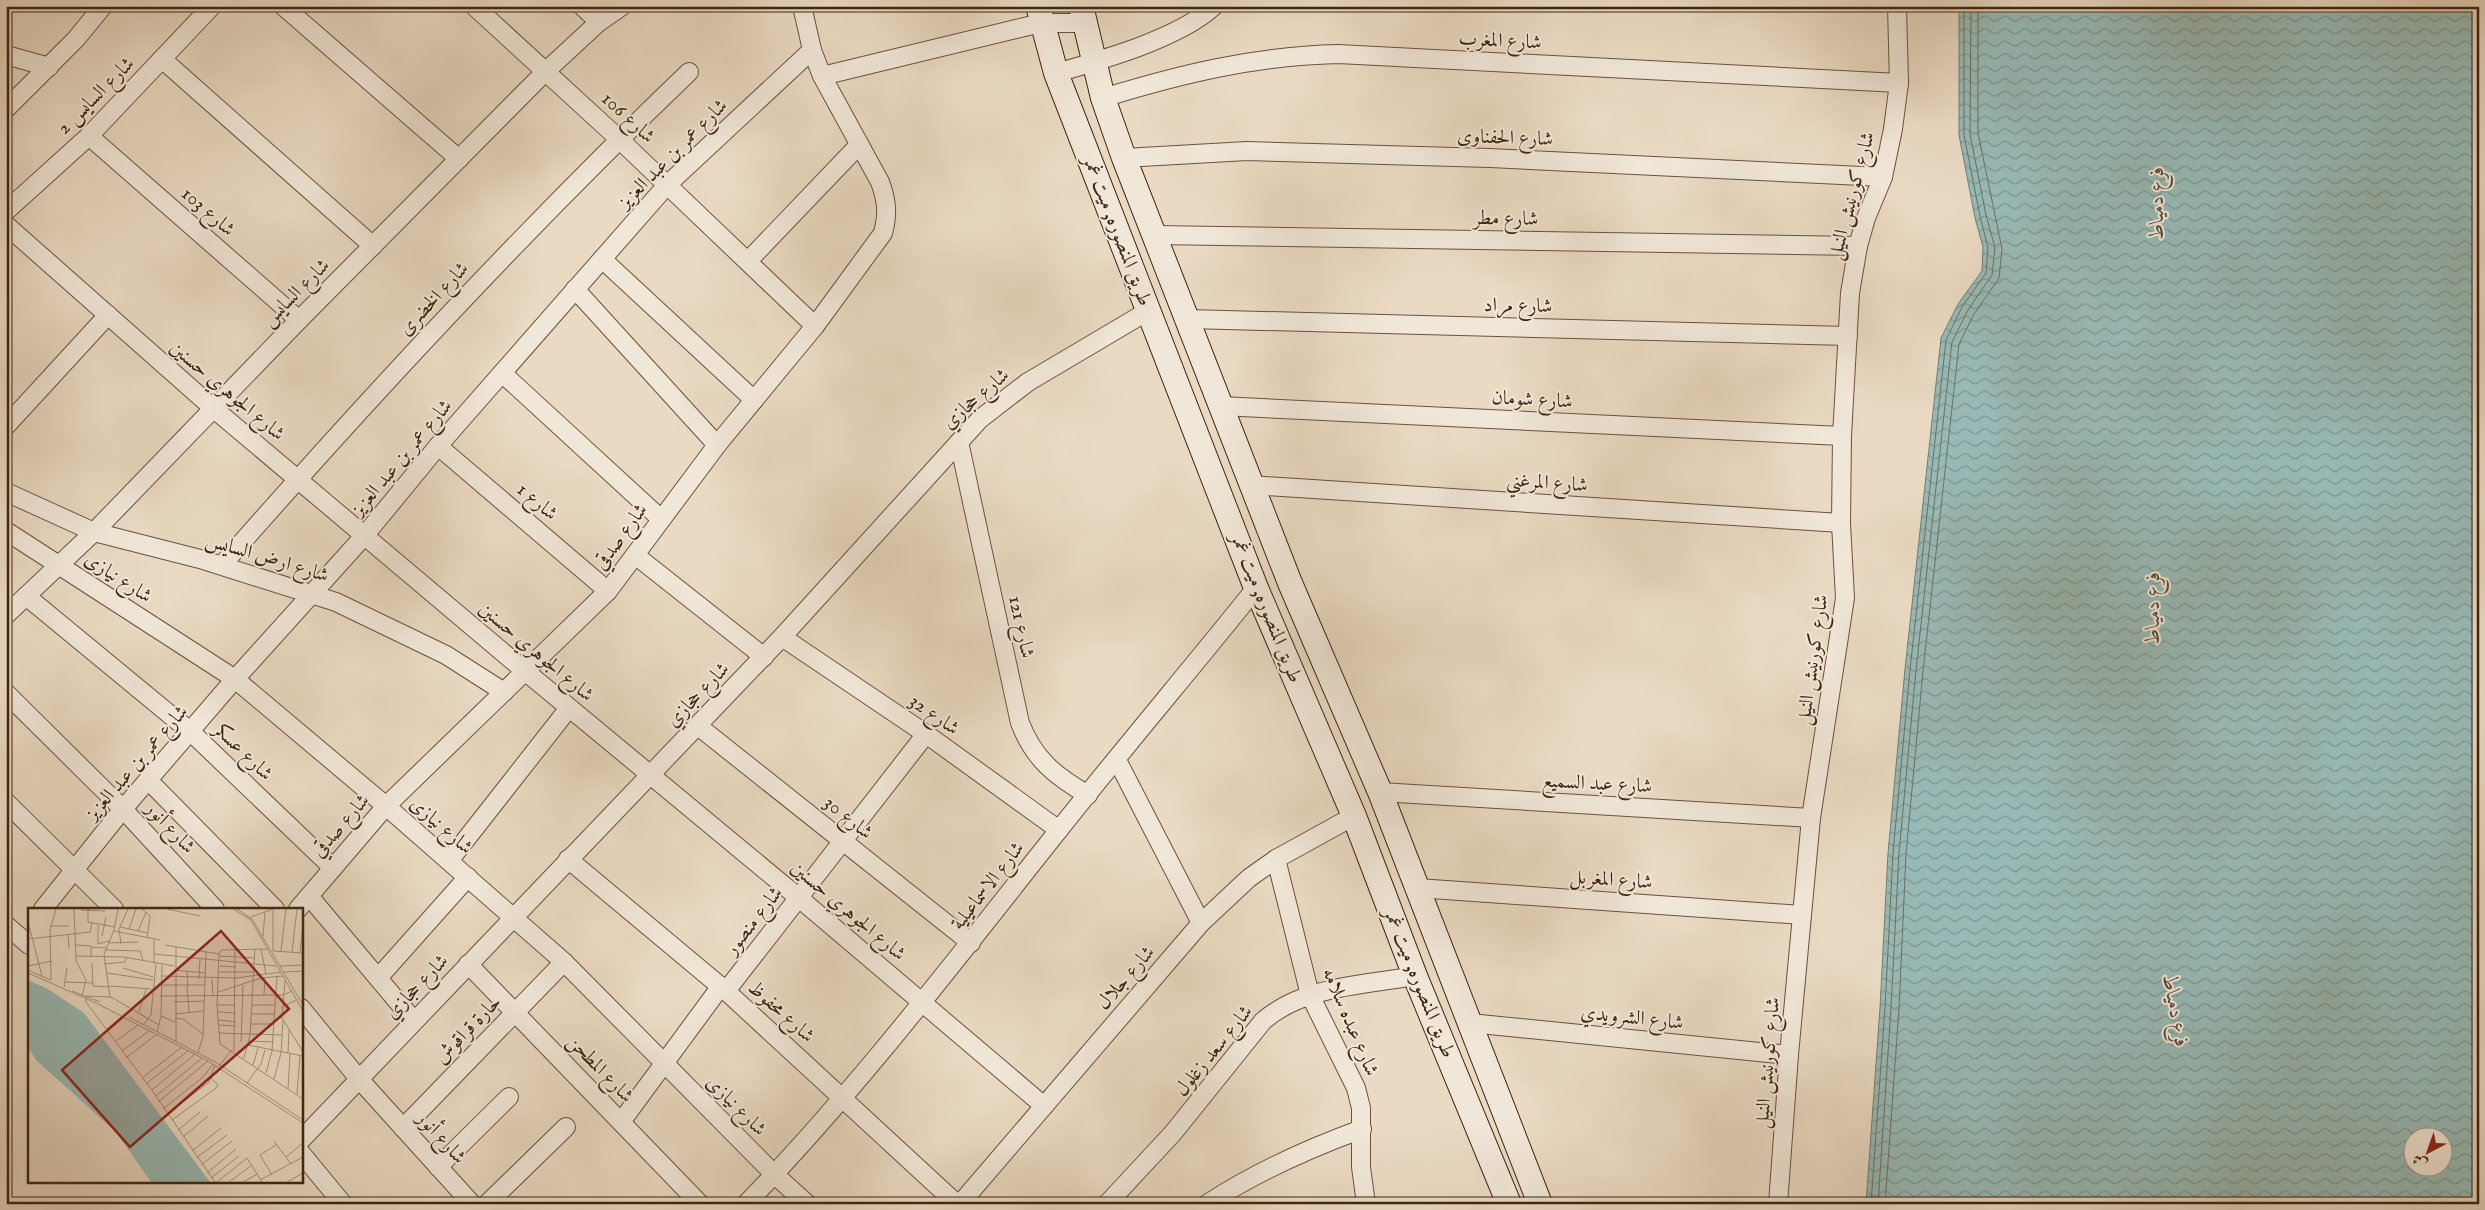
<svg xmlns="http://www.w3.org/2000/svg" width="2485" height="1210" font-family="'IM FELL English',Amiri,serif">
  <defs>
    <pattern id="water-waves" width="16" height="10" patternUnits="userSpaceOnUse" patternTransform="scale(1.25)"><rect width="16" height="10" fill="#98bab6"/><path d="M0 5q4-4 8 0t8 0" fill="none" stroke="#7d9793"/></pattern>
  </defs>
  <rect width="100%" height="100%" fill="#eadac3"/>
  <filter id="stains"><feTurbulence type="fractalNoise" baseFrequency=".004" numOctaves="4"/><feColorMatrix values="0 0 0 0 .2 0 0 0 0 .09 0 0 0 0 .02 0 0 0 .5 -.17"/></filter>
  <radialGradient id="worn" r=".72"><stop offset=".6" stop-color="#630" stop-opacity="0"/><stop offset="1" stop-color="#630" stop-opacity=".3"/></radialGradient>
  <path fill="url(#water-waves)" stroke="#747e74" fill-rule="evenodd" d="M1959 6H2479V1204H1866L1880 1008 1888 853 1905 669 1941 338 1958 304 1982 271 1983 247 1975 218 1959 135ZM2412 1138H2442V1168H2412Z"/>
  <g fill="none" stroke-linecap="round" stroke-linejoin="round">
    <g stroke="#6b7064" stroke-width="1">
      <path d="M1871 1204 1885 1008 1893 853 1910 670 1946 340 1962 307 1986 273 1988 248 1980 216 1964 135V6"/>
      <path d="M1878 1204 1891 1008 1899 853 1916 670 1952 342 1968 310 1992 275 1995 248 1986 215 1970 134 1971 6"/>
      <path d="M1885 1204 1899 1009 1906 854 1923 671 1959 344 1974 314 1999 278 2002 249 1978 133V6"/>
    </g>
    <defs>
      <g id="minor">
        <path d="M283 6 459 159"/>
        <path d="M474 6 619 139 815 326"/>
        <path d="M582 6 599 22"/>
        <path d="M6 55 49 67"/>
        <path d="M162 59 373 246"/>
        <path d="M1056 73C1102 60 1180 38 1214 6"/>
        <path d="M822 76 1041 23H1084"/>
        <path d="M1103 98C1181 74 1255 56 1338 54L1899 83"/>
        <path d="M6 109 76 39 103 6"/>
        <path d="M89 136 299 320"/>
        <path d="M1124 158 1247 151 1490 158 1883 177"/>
        <path d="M6 211 89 136 212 6"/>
        <path d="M6 225 213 408 525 671 799 898 1044 1106"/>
        <path d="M1154 235 1858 246"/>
        <path d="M602 259 754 400"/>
        <path d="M748 261 859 145"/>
        <path d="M575 289 717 445"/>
        <path d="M1188 319 1848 336"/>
        <path d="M502 373 661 519"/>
        <path d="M1220 406 1842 436"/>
        <path d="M6 426 108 315"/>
        <path d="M959 442 1020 723C1034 759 1055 776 1088 795"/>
        <path d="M438 446 608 591"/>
        <path d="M1250 485 1841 523"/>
        <path d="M6 492 94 532 200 559 336 602 446 655 504 692"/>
        <path d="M6 531 235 679 386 806 564 962 774 1174 807 1204"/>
        <path d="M635 555 764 657"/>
        <path d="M222 565C371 395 525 229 689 72"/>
        <path d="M26 596 191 732 333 868"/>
        <path d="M6 615 94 532 299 320 546 71 599 22 622 6"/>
        <path d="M782 637 926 734 1059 830"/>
        <path d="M6 693 123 809 215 909"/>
        <path d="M698 726 971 943"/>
        <path d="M1117 760 1201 923"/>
        <path d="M149 781 275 909"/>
        <path d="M1380 792 1811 818"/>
        <path d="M6 802 114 909"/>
        <path d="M568 859 726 991 957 1204"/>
        <path d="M1276 859 1310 995 1356 1088 1361 1108V1167L1366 1204"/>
        <path d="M449 861 569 708"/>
        <path d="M1417 888 1802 915"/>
        <path d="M309 896 414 1021"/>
        <path d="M43 909 123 809 235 679 365 535 438 446 667 185 812 50"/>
        <path d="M298 909 386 806 608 591 717 445 815 326 883 233C888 214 887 201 880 182L822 76 812 50 802 6"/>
        <path d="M6 925 29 945"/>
        <path d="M468 964 700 1204"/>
        <path d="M378 978 468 877"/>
        <path d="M726 991 926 734"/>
        <path d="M301 1008 359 1079 472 1204"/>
        <path d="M1470 1023 1789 1055"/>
        <path d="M621 1122 721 986"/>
        <path d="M403 1128 564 962"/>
        <path d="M301 1140 782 637 980 419 1028 382 1148 311"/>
        <path d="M301 1153 343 1204"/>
        <path d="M438 1167 509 1097"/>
        <path d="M487 1204 566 1127"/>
        <path d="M746 1204C859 1087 957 958 1058 831 1123 749 1191 669 1256 588"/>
        <path d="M960 1204 1201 923 1249 878 1276 859 1354 816"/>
        <path d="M1107 1204 1173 1133 1263 1021C1303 986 1364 985 1415 976"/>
        <path d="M1207 1204C1256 1172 1307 1149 1362 1129"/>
        <path d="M1778 1204 1789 1055 1811 818 1845 598 1841 523 1842 436 1850 293 1858 246 1866 218 1883 177 1893 129 1899 83 1897 6"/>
      </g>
      <g id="secondary">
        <path d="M1038 6 1056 73 1256 588 1354 816 1415 976 1509 1204"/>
        <path d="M1081 6 1103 98 1124 158 1290 583 1380 792 1540 1204"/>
      </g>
    </defs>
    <use href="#minor" stroke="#69523e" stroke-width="20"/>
    <use href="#secondary" stroke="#3e2512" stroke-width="26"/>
    <use href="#minor" stroke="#f1e7d8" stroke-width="18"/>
    <use href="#secondary" stroke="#f1e7d8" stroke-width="24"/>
  </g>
  <g text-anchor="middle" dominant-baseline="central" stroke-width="4" stroke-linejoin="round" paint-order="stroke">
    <g font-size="20" fill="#3e2512" stroke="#f1e7d8">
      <text transform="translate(1500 41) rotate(3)">شارع المغرب</text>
      <text transform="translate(96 96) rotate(-45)">شارع السايس 2</text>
      <text transform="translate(628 118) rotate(43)">شارع 106</text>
      <text transform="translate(1505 138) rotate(2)">شارع الحفناوى</text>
      <text transform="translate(673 154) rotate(-45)">شارع عمر بن عبد العزيز</text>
      <text transform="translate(1852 196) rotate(-75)">شارع كورنيش النيل</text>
      <text transform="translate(208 212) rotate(41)">شارع 103</text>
      <text transform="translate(1506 219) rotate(1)">شارع مطر</text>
      <text transform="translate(1117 231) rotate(69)">طريق المنصوره, ميت غمر</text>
      <text transform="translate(296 293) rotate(-45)">شارع السايس</text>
      <text transform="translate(434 299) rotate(-47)">شارع الخضرى</text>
      <text transform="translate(1518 306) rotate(1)">شارع مراد</text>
      <text transform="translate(227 391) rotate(40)">شارع الجوهري حسنين</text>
      <text transform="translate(976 399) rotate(-41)">شارع حجازي</text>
      <text transform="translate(1532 400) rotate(3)">شارع شومان</text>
      <text transform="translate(402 458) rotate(-50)">شارع عمر بن عبد العزيز</text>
      <text transform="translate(1547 483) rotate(4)">شارع المرغني</text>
      <text transform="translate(537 502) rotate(40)">شارع 1</text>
      <text transform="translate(621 537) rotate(-54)">شارع صدقي</text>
      <text transform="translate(267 558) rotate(17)">شارع ارض السايس</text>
      <text transform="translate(118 578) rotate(33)">شارع نيازى</text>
      <text transform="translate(1266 608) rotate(68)">طريق المنصوره, ميت غمر</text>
      <text transform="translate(1021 627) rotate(78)">شارع 121</text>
      <text transform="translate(536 652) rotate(40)">شارع الجوهري حسنين</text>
      <text transform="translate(1813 660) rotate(-82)">شارع كورنيش النيل</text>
      <text transform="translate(698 695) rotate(-46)">شارع حجازي</text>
      <text transform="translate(934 715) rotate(35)">شارع 32</text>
      <text transform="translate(243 752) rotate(44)">شارع عسكر</text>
      <text transform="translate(137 763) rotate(-49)">شارع عمر بن عبد العزيز</text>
      <text transform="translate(1597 784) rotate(3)">شارع عبد السميع</text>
      <text transform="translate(848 818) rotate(39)">شارع 30</text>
      <text transform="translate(341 826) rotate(-49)">شارع صدقي</text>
      <text transform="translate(441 826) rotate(41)">شارع نيازى</text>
      <text transform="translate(170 828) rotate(47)">شارع أنور</text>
      <text transform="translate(1611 880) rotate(4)">شارع المغربل</text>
      <text transform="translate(988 886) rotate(-52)">شارع الاسماعيلية</text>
      <text transform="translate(848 911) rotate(40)">شارع الجوهري حسنين</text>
      <text transform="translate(754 921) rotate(-52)">شارع منصور</text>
      <text transform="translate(1126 978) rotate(-49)">شارع جلال</text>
      <text transform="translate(1419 983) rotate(68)">طريق المنصوره, ميت غمر</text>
      <text transform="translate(417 987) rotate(-46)">شارع حجازي</text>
      <text transform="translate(781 1012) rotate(42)">شارع محفوظ</text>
      <text transform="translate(1632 1018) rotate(6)">شارع الشرويدي</text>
      <text transform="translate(1350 1022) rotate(67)">شارع عبده سلامه</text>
      <text transform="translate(468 1030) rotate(-46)">حارة قراقوش</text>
      <text transform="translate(1214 1051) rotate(-51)">شارع سعد زغلول</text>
      <text transform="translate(1768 1063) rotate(-85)">شارع كورنيش النيل</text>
      <text transform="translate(600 1069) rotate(46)">شارع المطحن</text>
      <text transform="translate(736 1106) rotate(45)">شارع نيازى</text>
      <text transform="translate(441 1138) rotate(48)">شارع أنور</text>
    </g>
    <g font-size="21" font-style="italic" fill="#544a3b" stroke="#f1e7d8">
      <text transform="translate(2157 203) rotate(-90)">فرع دمياط</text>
      <text transform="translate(2153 608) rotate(-90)">فرع دمياط</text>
      <text transform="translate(2175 1011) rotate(80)">فرع دمياط</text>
    </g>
  </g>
  <g transform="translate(28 908)">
    <rect width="275" height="275" fill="#eadac3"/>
    <path d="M0 72 20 81 56 105 182 274H123L88 224 8 152 0 139Z" fill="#98bab6"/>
    <path fill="none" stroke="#a5927c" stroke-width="1" d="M46 1 48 53 58 72 54 88M60 1V14L87 19M114 1 122 8 119 30M139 1 172 8M205 1 223 12 275 103M209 1 224 11 275 97M53 2 77 3M223 9 245 1M0 14 14 68M70 17V36L81 33M22 18H41M92 19 120 25M101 21 108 1M86 23 132 32M110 23 118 4M40 26 41 41M74 28 78 9M235 28 237 4M0 31 62 24 64 15M126 32V55M80 35 110 34M93 36 91 21 100 1M48 37 63 38V48M137 37 191 46 193 42 239 41M63 39 78 40M148 39V133M233 41 238 66M77 42 112 43 115 52M245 43V1M245 43 275 45M253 43 258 1M264 44 269 1M272 44 275 18M126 46 248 58M191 46 189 97 192 136 275 191M48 48 96 49 146 58M191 48 227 50M64 55 65 78 82 79M76 56 97 54 99 49M0 58 24 53M192 58 208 59M252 58 275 57M95 60 125 69M0 62 22 72M146 62 177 65M159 63 160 78M191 64H226M256 64 275 63M0 65 68 95 180 153 275 215M79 65 125 72M133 68 208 70 253 64M171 71 172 51M184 71 185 87M23 72 22 22 28 1M257 72 254 110 275 144M37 74 65 75M132 77H176M82 78 123 81M159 78 161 105M36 79 39 60M44 83 72 94M190 84 233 70 255 68M236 87 237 69M132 88 255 87 264 83M82 89 76 46 86 22 90 1M146 94 176 93M189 97H207M224 97H247M254 99 268 92M111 104 118 81M190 104 208 105M147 106 175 103M223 106H247M133 108 147 114M101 109 189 155 275 212M147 110 155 111 175 126M190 112 208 114M116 116 123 107 128 56M223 116H246M131 117 83 89 58 88V94L126 185 187 274M190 117 208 118M79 121 93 109M129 124 133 108 134 57M191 125 254 127M88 133 110 117M221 133 246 134M213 134 215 77M220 137 275 148M95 142 121 123M206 143 207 42M244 143 249 68M170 145 175 128 178 44M260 146 261 122M99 149 128 127M216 150 222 127 227 41M225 157 230 140M191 158 204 142M238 165 244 143M114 170 154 139M246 171 253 145 255 113M119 175 160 143M219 175 233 156 237 142M260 181 262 146M124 182 167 146M269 186 272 148M128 188 174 150M130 194 180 153M135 201 175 169 185 156M139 206 181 174 187 157M144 212 188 180 190 177 183 170M150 222 172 204M155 229 180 208M246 233 263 256M164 243 193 220M258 249 275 235M168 250 199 227M173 257 204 233M179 265 208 241M244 267 232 247 248 237M183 270 211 248M232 272 275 249M189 274 219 250 234 274M201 274 224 257M216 274 229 266M259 274 275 265"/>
    <path fill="#8f2418" fill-opacity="0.15" stroke="#8f2418" stroke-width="2.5" d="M193 23 261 101 102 239 34 162Z"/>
    <rect width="275" height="275" fill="none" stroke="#3e2512" stroke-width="2.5"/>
  </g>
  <rect width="2485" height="1210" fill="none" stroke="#eadac3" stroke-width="25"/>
  <rect x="8" y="8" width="2470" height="1195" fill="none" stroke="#3e2512" stroke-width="2.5"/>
  <rect x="12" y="12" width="2460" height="1185" fill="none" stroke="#3e2512"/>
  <g transform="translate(2428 1152) rotate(221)"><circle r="24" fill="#f1e7d8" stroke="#a99989"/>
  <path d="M0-4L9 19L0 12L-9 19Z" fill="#8f2418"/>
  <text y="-8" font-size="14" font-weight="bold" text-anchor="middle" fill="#3e2512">ش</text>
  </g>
  <rect width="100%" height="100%" filter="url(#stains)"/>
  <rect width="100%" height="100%" fill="url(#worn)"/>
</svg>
